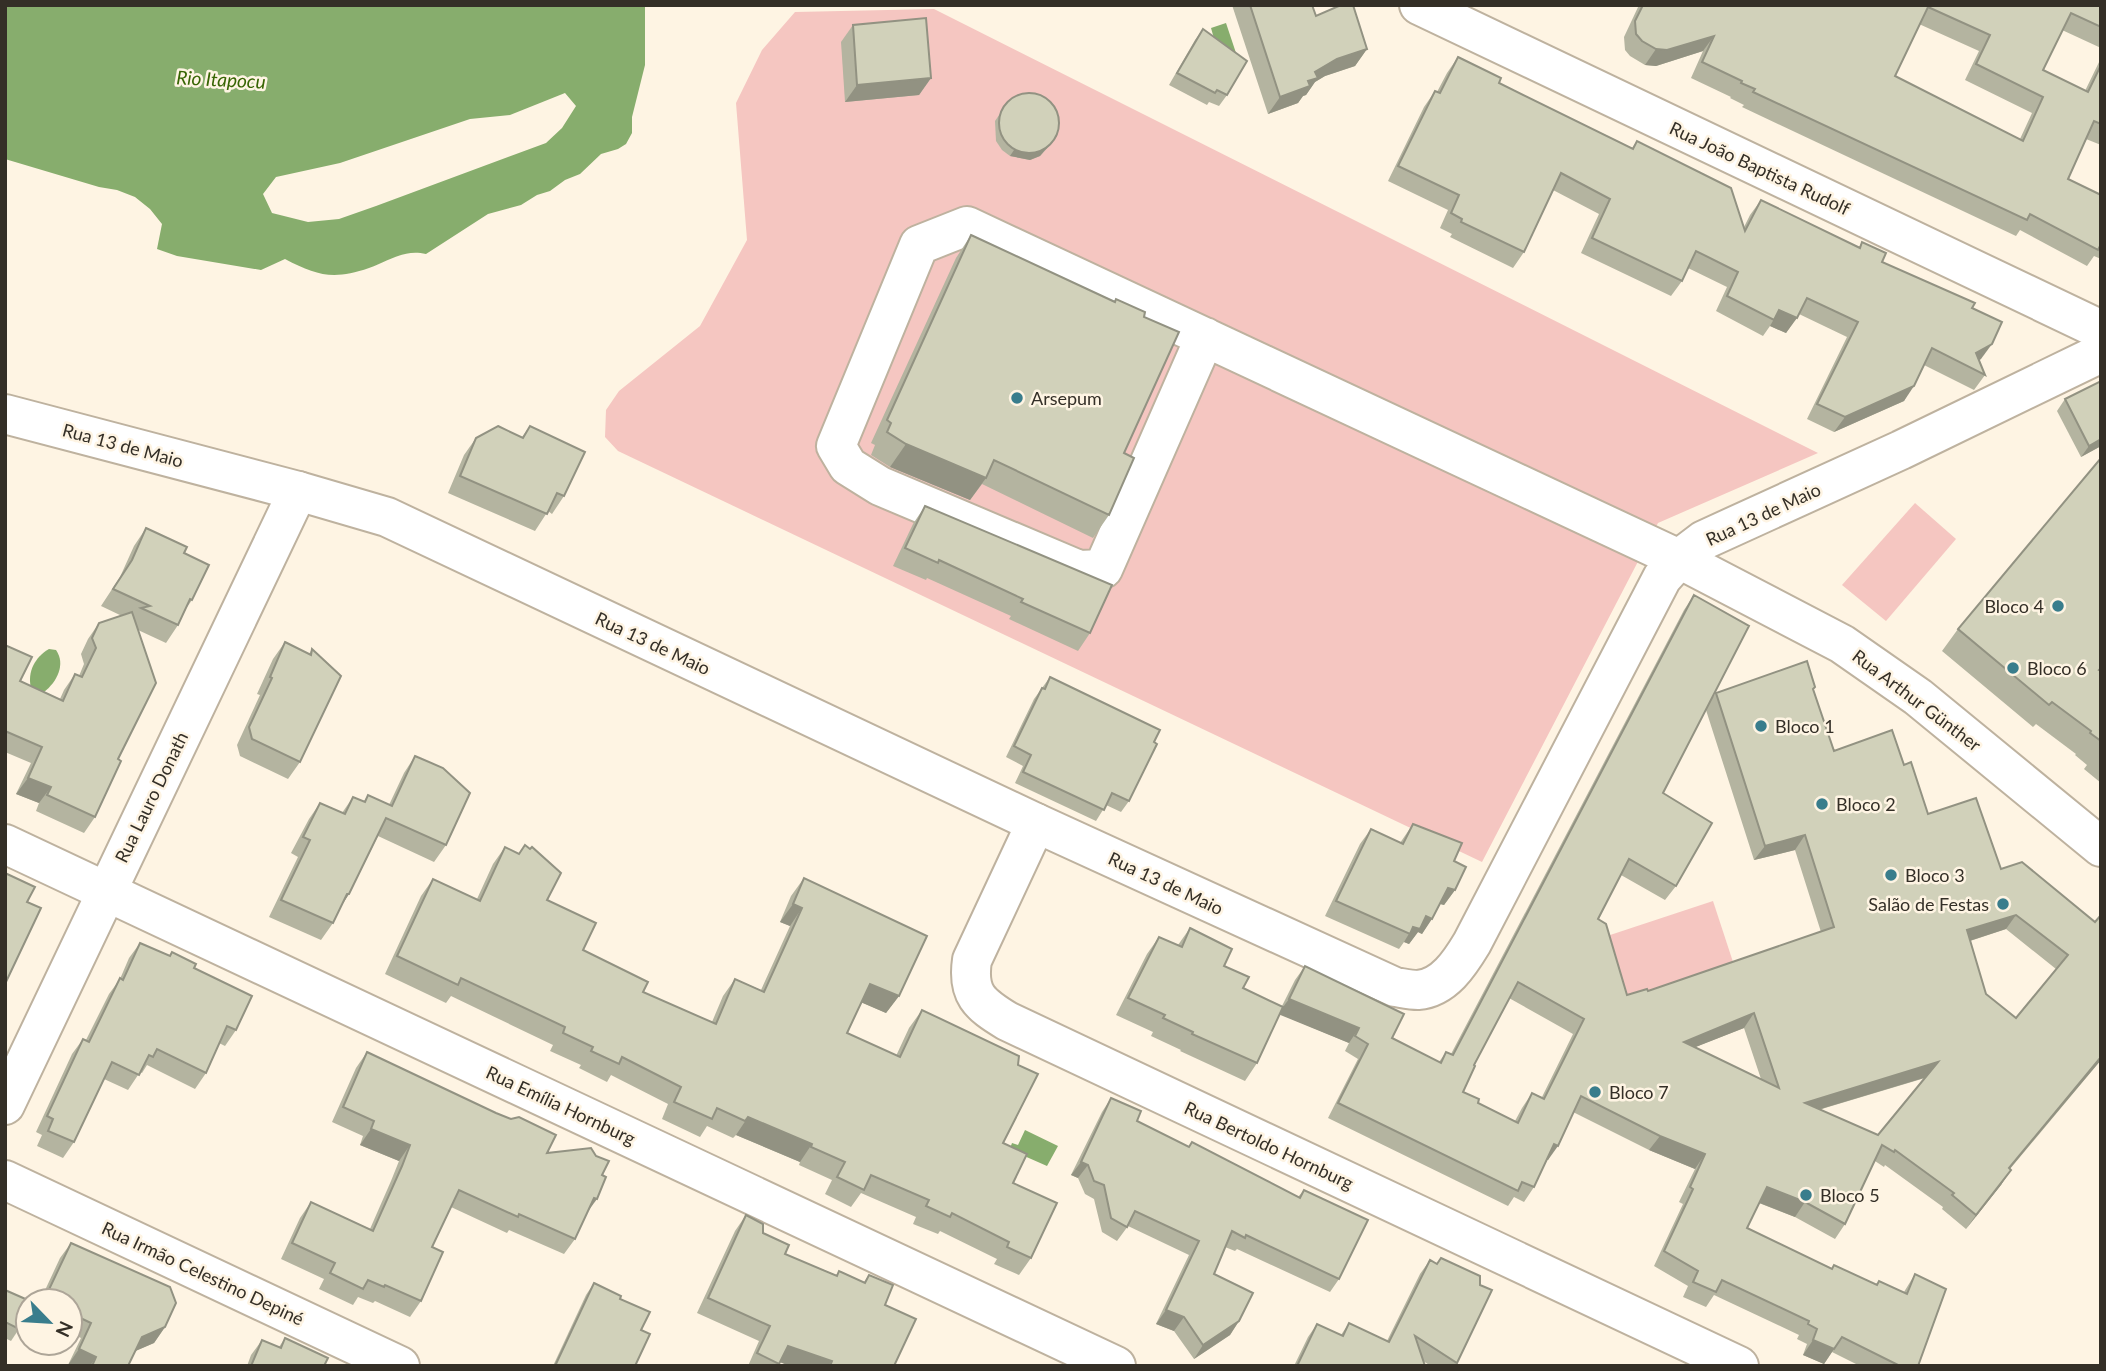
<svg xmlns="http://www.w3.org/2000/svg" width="2106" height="1371" font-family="Lato,sans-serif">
  <rect width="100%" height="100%" fill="#fef4e3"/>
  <g fill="#f5c6c1">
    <path d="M934 9 1818 453 1658 523 1482 862 618 451 605 437 606 410 619 391 700 326 747 240 736 103 762 50 795 12Z"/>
    <path d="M1915 503 1956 539 1886 621 1842 585Z"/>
    <path d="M1713 901 1733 962 1619 1006 1598 939Z"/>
  </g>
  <g fill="#87ad6d" fill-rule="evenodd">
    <path d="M5 5H645V65L632 117V133L626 144 618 149 601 154 580 174 565 180 550 191 537 195 521 205 488 214 426 254C403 249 389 261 369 268 334 280 317 276 285 259L261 270 177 256 157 249 162 224 150 209 135 197 117 190 99 187 5 159ZM565 93 576 106 562 128 546 143 376 206 339 219 308 222 272 213 263 194 276 177 340 163 470 119 510 115Z"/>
    <path d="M1226 23 1237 56H1219L1211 28Z"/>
    <path d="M49 649 56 650C66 664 57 682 44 692L31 688C27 672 35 657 49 649Z"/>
    <path d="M1025 1130 1058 1146 1047 1166 1022 1155 1008 1154 1012 1143 1018 1145Z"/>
  </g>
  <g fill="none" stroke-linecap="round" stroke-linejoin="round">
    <defs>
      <g id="minor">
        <path d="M1419 5 2101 330"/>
        <path d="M1205 337 1103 569 1079 570 880 486 848 466 836 446 919 245 967 226 1679 559 1842 644 1918 697 2101 847"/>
        <path d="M1036 823 972 960C967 994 979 1004 1007 1021L1739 1366"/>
        <path d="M5 844 1116 1366"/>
        <path d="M5 1105 298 491"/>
        <path d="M5 1180 400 1366"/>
      </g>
      <path id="major" d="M5 414 298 491 387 517 1036 823 1395 987C1402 988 1410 990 1418 990 1444 988 1460 963 1472 943L1662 578 1679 559 1704 540 1901 450 2101 353"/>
    </defs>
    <use href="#minor" stroke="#beb29f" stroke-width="42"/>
    <use href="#major" stroke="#beb29f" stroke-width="42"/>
    <use href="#minor" stroke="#fff" stroke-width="38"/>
    <use href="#major" stroke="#fff" stroke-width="38"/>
  </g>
  <g fill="#b4b4a0" fill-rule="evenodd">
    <path d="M1232 5H1312L1316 16 1367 49 1355 66 1325 76 1315 82 1306 95 1303 96 1298 103 1268 114Z"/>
    <path d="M1639 5H2101V48L2062 30 2043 70 2085 91 2101 58V145L2086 139 2068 179 2101 195V259L2094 256 2087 266 2020 230 2016 236 1742 107 1744 105 1730 98 1731 97 1691 78 1703 51 1656 66 1645 65 1630 56 1625 50 1624 37ZM1919 24 1979 51 1965 80 2032 113 2020 139 1895 76Z"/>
    <path d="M853 25 931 78 919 95 845 102 841 42Z"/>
    <path d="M1203 29 1227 95 1219 106 1209 102 1207 105 1169 85 1195 40Z"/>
    <path d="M1458 57 1499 83 1632 148 1637 141 1744 227 1750 215 1761 200 1859 247 1862 242 1882 262 1972 308 1981 359 1979 360 1985 375 1974 390 1924 365 1904 401 1834 432 1807 419 1847 337 1799 314 1786 333 1770 326 1763 336 1716 311 1727 287 1688 268 1682 281 1671 296 1581 253 1599 214 1553 190 1524 252 1513 268 1450 237 1452 234 1440 228 1448 210 1388 181 1424 107 1435 91 1437 92 1447 73Z"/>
    <path d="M1010 99 1053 142 1040 156 1030 160 1010 156 1002 150 996 141 995 121Z"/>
    <path d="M971 235 1114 301 1116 299 1144 317 1124 453 1109 515 1093 538 982 484 970 500 890 467 871 455 875 445 871 443 956 258Z"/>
    <path d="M2065 399 2101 446 2081 457 2057 411Z"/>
    <path d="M530 426 564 496 552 514 548 511 535 531 448 493 464 455 476 438 522 437Z"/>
    <path d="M925 506 1090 633 1078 651 1009 619 1011 616 927 578 926 580 893 566 913 524Z"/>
    <path d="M146 528 184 553 192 600 185 610 178 625 166 643 138 630 118 759 95 817 84 833 36 811 39 803 16 794 31 763 5 752V645L20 681 60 699 64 690 75 674 79 676 84 664 81 654 88 639 99 623 122 616 101 606 120 577 134 546Z"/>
    <path d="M1694 595 1713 697 1716 693 1813 689 1834 751 1904 765 1928 814 2001 869 2095 922 2101 915V1060L2010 1169 2001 1185 1966 1229 1942 1209 1943 1207 1885 1165 1884 1167 1875 1161 1845 1224 1835 1239 1795 1217 1759 1203 1747 1228 1831 1268 1877 1285 1879 1281 1904 1292 1915 1274 1918 1366H1860L1832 1352 1824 1364 1803 1355 1807 1344 1797 1339 1799 1335 1714 1295 1706 1307 1683 1297 1688 1286 1654 1266 1683 1204 1679 1202 1695 1169 1649 1150 1573 1112 1548 1160H1547L1534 1187 1524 1202 1514 1197 1508 1206 1328 1118 1358 1059 1345 1051 1349 1043 1280 1014 1257 1063 1245 1081 1180 1051 1181 1050 1151 1036 1153 1032 1116 1015 1147 954 1159 937 1178 945 1190 928 1243 988 1282 1006 1295 980 1305 966 1392 1038 1439 1062 1446 1052 1451 1054 1684 610ZM1706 710 1754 860 1795 850 1821 932 1648 991 1627 995 1598 919 1621 875 1665 900 1676 886 1663 793ZM2006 929 2056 969 2016 1018 1986 994 1970 941ZM1509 998 1573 1034 1542 1097 1532 1093 1522 1108 1515 1121 1478 1103 1463 1092 1474 1065ZM1744 1028 1761 1079 1695 1047ZM1925 1078 1878 1135 1820 1110 1825 1108Z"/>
    <path d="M1958 629 2101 671V783L2084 769 2087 765 2075 755 2076 754 2036 724 2033 727 1942 651Z"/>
    <path d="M285 642 309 654 312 649 300 762 288 779 240 756 237 745 260 695 257 694 273 659Z"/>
    <path d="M1050 677 1154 742 1129 801 1121 812 1106 805 1096 821 1015 783 1023 766 1006 757 1034 699Z"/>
    <path d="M415 756 446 845 434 862 378 836 349 894 339 909 333 923 321 940 269 917 298 857 291 853 309 819 320 803 342 813 353 797 364 801 368 795 389 805 404 773Z"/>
    <path d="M1413 824 1454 861 1455 890 1444 905 1440 904 1422 934 1418 932 1409 944 1404 942 1399 949 1325 916 1360 844 1371 829 1400 843Z"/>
    <path d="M505 847 547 900 583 950 643 992 712 1022 723 996 735 979 761 990 790 926 780 922 791 896 804 878 899 996 886 1013 861 1002 847 1033 896 1056 909 1028 922 1010 1003 1143 1031 1258 1019 1275 994 1264 997 1259 940 1231 938 1234 913 1224 916 1217 861 1193 851 1207 825 1194 832 1180 799 1165 800 1162 736 1135 733 1138 707 1126 700 1137 662 1119 668 1104 611 1075 607 1082 579 1068 581 1065 550 1051 553 1045 451 996 446 1003 385 974 421 896 433 879 477 899 493 864Z"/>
    <path d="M140 943 169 956 172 952 194 968 236 1030 225 1046 219 1043 206 1073 195 1089 147 1065 142 1073 140 1072 128 1090 104 1079 74 1142 63 1158 37 1146 42 1135 36 1132 72 1054 83 1039 86 1040 109 994 120 979 129 958Z"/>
    <path d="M367 1052 547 1153 602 1175 575 1239 564 1254 509 1230 507 1233 451 1207 432 1247 421 1301 410 1317 375 1301 373 1303 358 1297 353 1305 319 1289 324 1279 281 1259 300 1218 311 1202 370 1229 391 1181 399 1161 360 1145 363 1136 332 1122 356 1068Z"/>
    <path d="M1111 1098 1137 1121 1189 1147 1298 1197 1304 1190 1339 1279 1330 1292 1237 1249 1235 1251 1225 1247 1214 1274 1239 1321 1230 1335 1194 1359 1174 1331 1156 1324 1189 1255 1128 1226 1117 1241 1102 1232 1094 1199 1085 1194 1078 1178 1071 1175 1102 1112Z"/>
    <path d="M746 1215 785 1254 836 1275 839 1271 864 1282 869 1275 885 1305 894 1366H790L780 1362 778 1366H748L759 1341 697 1313 735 1231Z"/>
    <path d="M71 1243 165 1327 154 1343 135 1351 128 1366 68 1365 81 1338 70 1333V1301H40L60 1258Z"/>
    <path d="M1430 1260 1457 1363 1455 1366H1431L1423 1361 1425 1366H1294L1308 1337 1317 1324 1341 1335 1349 1323 1387 1341 1420 1274Z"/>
    <path d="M594 1283 620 1299 641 1330 635 1366H553L586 1295Z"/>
    <path d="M5 1290 19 1329 11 1341 5 1338Z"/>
    <path d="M285 1338 324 1366H247L251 1355 262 1340 279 1347Z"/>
  </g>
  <g fill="#929282">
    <path d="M1714 36 1703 51 1656 66 1645 65 1656 49Z"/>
    <path d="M1367 49 1355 66 1325 76 1315 82 1306 95 1303 96 1298 103 1268 114 1280 97 1315 72 1337 59Z"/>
    <path d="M931 78 919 95 845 102 857 85Z"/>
    <path d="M1057 136 1040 156 1030 160 1010 156 1014 150Z"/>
    <path d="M1779 310 1797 318 1786 333 1770 326Z"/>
    <path d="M1992 344 1981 359 1969 366 1976 353Z"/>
    <path d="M1914 386 1904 401 1834 432 1845 417Z"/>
    <path d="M2101 439V446L2081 457 2089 446Z"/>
    <path d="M906 444 986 478 970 500 890 467Z"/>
    <path d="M28 778 51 787 39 803 16 794Z"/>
    <path d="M1805 835 1795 850 1754 860 1765 846Z"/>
    <path d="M1448 888 1455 890 1444 905 1437 903Z"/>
    <path d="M347 894H349L338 911Z"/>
    <path d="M793 904 802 908 790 926 780 922Z"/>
    <path d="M2016 915 2006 929 1957 945 1967 930Z"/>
    <path d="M1426 916 1432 919 1422 934 1418 932 1409 944 1404 942 1413 927Z"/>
    <path d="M870 984 899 996 886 1013 858 1001Z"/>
    <path d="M1289 999 1359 1028 1349 1043 1278 1014Z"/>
    <path d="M1754 1013 1744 1028 1673 1056 1684 1042Z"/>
    <path d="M2101 1057V1060L1998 1182 2009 1168Z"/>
    <path d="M1938 1062 1927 1077 1794 1117 1805 1103Z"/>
    <path d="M748 1117 812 1144 800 1162 736 1135Z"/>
    <path d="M371 1129 410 1145 399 1161 360 1145Z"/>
    <path d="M1660 1136 1705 1154 1695 1169 1649 1150Z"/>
    <path d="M1554 1144 1558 1146 1548 1160 1544 1159Z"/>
    <path d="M1081 1162 1088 1165 1078 1178 1071 1175Z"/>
    <path d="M2011 1170 2001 1185 1966 1229 1976 1215Z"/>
    <path d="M1767 1187 1805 1202 1795 1217 1757 1202Z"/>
    <path d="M594 1198 597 1199 586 1214Z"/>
    <path d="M1166 1310 1184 1317 1174 1331 1156 1324Z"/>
    <path d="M1239 1321 1230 1335 1194 1359 1203 1345Z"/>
    <path d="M165 1327 154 1343 131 1353 142 1337Z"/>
    <path d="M1813 1340 1834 1349 1824 1364 1803 1355Z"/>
    <path d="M788 1346 832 1361 828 1366H790L777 1361Z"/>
    <path d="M79 1349 96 1357 90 1366 68 1365Z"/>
  </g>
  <g fill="#d1d1ba" stroke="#929282" stroke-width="2" fill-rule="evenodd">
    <path d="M1250 5H1312L1316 16 1341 5H1353L1367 49 1337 59 1315 72 1318 78 1308 81 1310 86 1280 97Z"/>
    <path d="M1643 5H2101V27L2071 13 2043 70 2088 92 2101 65V124L2094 121 2068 179 2101 195V244L2098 250 2030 214 2027 220 1753 92 1755 89 1741 83 1742 81 1702 62 1714 36 1667 50 1656 49 1642 41 1636 34 1635 21ZM1928 7 1990 35 1976 64 2043 97 2023 141 1895 76Z"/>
    <path d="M926 18 931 78 857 85 853 25Z"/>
    <path d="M1203 29 1247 61 1227 95 1217 90 1215 93 1177 73Z"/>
    <path d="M1458 57 1501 78 1499 83 1633 149 1637 141 1731 188 1745 231 1761 200 1860 248 1862 242 1886 253 1882 262 1975 303 1972 308 2002 322 1992 344 1976 353 1985 375 1932 348 1914 386 1845 417 1817 404 1858 322 1807 298 1797 318 1779 310 1774 320 1727 296 1738 272 1696 251 1682 281 1592 238 1610 199 1561 173 1524 252 1461 222 1462 219 1451 213 1459 195 1398 166 1435 91 1440 93Z"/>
    <circle cx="1029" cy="123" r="30"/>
    <path d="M971 235 1115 302 1116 299 1145 312 1144 317 1179 332 1124 453 1134 458 1109 515 994 460 986 478 906 444 887 432 891 423 887 420Z"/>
    <path d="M2101 381V439L2089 446 2065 399Z"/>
    <path d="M498 426 523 438 530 426 585 452 564 496 557 493 547 514 460 476 476 438Z"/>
    <path d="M2101 458V668L2099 670 2101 671V741L2090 733 2091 731 2052 702 2049 705 1958 629Z"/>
    <path d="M925 506 1112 585 1090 633 1021 602 1023 599 939 560 938 563 905 548Z"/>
    <path d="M146 528 187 547 184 553 209 565 192 600 190 599 178 625 141 608 150 606 113 589 132 560Z"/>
    <path d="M1694 595 1749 626 1663 793 1712 823 1676 886 1629 859 1598 919 1606 924 1627 995 1647 989 1648 991 1834 927 1805 835 1765 846 1716 693 1807 661 1815 687 1813 689 1834 751 1892 730 1904 765 1911 762 1928 814 1976 798 2001 869 2022 862 2095 922 2101 915V1057L2009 1168 2011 1170 1976 1215 1952 1195 1954 1193 1895 1150 1894 1152 1882 1145 1845 1224 1805 1202 1767 1187 1747 1228 1832 1269 1834 1265 1877 1285 1879 1281 1907 1294 1915 1274 1946 1289 1918 1366H1900L1842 1337 1834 1349 1813 1340 1817 1329 1808 1324 1809 1321 1722 1280 1716 1292 1693 1282 1698 1271 1664 1251 1693 1189 1690 1187 1705 1154 1660 1136 1581 1096 1558 1146 1554 1144 1534 1187 1522 1182 1518 1191 1338 1103 1368 1044 1355 1036 1359 1028 1289 999 1305 966 1404 1014 1392 1038 1441 1063 1446 1052 1453 1055ZM2016 915 2068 955 2016 1018 1986 994 1967 930ZM1518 982 1584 1019 1544 1099 1532 1093 1518 1123 1478 1103 1479 1099 1463 1092 1475 1066 1474 1065ZM1754 1013 1779 1088 1684 1042ZM1938 1062 1878 1135 1805 1103Z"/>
    <path d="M132 612 156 683 118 759 121 761 95 817 47 795 51 787 28 778 42 747 5 731V645L32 657 20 681 63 701 75 674 82 677 96 648 92 638 99 623Z"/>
    <path d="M285 642 311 655 312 649 341 676 300 762 252 739 249 727 272 678 270 677Z"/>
    <path d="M1050 677 1160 730 1154 742 1157 744 1129 801 1112 793 1104 810 1023 772 1031 755 1014 746 1042 688 1045 689Z"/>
    <path d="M415 756 443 768 470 793 446 845 386 818 349 894H347L333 923 281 900 310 840 303 837 320 803 345 814 353 797 365 802 368 795 392 806Z"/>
    <path d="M1413 824 1462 843 1454 861 1466 867 1455 890 1448 888 1432 919 1426 916 1420 929 1413 927 1410 934 1336 901 1371 829 1403 844Z"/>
    <path d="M525 845 530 849 532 847 561 873 547 900 596 923 583 950 648 982 643 992 716 1024 735 979 764 992 802 908 793 904 804 878 927 936 899 996 870 984 847 1033 900 1057 922 1010 1019 1056 1018 1065 1038 1074 1003 1143 1027 1154 1013 1183 1057 1203 1031 1258 1007 1247 1009 1242 952 1213 950 1217 926 1206 929 1200 871 1175 864 1190 837 1177 845 1162 811 1147 812 1144 748 1117 745 1121 717 1108 712 1119 674 1102 681 1087 622 1057 619 1064 591 1051 593 1047 563 1033 565 1027 461 978 458 985 397 956 433 879 480 901 505 847 519 854Z"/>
    <path d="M5 873 35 887 27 902 41 908 5 984Z"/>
    <path d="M1190 928 1232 949 1224 966 1249 977 1243 988 1283 1007 1257 1063 1192 1034 1193 1032 1163 1018 1165 1015 1128 998 1159 937 1182 947Z"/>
    <path d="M140 943 170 956 172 952 196 964 194 968 252 996 236 1030 227 1026 206 1073 157 1049 153 1057 149 1055 139 1075 112 1062 74 1142 48 1131 53 1119 47 1116 83 1039 89 1042 120 978 123 980Z"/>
    <path d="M367 1052 496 1113 511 1119 519 1117 556 1135 547 1153 591 1148 596 1156 609 1161 602 1175 606 1177 597 1199 594 1198 575 1239 519 1214 518 1217 459 1190 432 1247 443 1252 421 1301 385 1285 384 1287 368 1280 363 1289 330 1273 335 1263 292 1243 311 1202 373 1231 402 1166 410 1145 371 1129 374 1121 343 1107Z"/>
    <path d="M1111 1098 1141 1111 1137 1121 1189 1147 1192 1142 1300 1198 1304 1190 1368 1220 1339 1279 1246 1235 1245 1238 1232 1231 1214 1274 1253 1293 1239 1321 1203 1345 1184 1317 1166 1310 1199 1241 1135 1211 1127 1227 1111 1218 1104 1185 1094 1181 1088 1165 1081 1162Z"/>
    <path d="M746 1215 763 1224V1233L789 1245 785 1254 837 1276 839 1271 865 1283 869 1275 893 1285 885 1305 916 1319 894 1366H830L832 1361 788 1346 779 1364 757 1353 770 1326 708 1298Z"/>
    <path d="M71 1243 170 1287 176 1303 165 1327 142 1337 128 1366H92L96 1357 79 1349 91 1323 70 1313V1301L44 1300Z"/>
    <path d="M1441 1258 1480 1276V1285L1492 1290 1457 1363 1415 1336 1425 1366H1297L1317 1324 1343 1336 1349 1323 1389 1342 1430 1260 1437 1264Z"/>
    <path d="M594 1283 621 1296 620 1299 650 1312 641 1330 650 1334 635 1366H555Z"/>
    <path d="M5 1290 30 1301H28V1312L19 1329 5 1322Z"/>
    <path d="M285 1338 328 1358 324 1366H251L262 1340 281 1348Z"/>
  </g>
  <g fill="#397d8c" stroke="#fef4e3" stroke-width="2.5">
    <circle cx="1017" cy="398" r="7"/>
    <circle cx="2058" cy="606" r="7"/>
    <circle cx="2013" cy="668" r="7"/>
    <circle cx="1761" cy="726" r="7"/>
    <circle cx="1822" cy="804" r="7"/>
    <circle cx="1891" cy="875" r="7"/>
    <circle cx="2003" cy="904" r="7"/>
    <circle cx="1595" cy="1092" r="7"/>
    <circle cx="1806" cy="1195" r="7"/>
  </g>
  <g text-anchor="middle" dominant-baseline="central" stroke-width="5" stroke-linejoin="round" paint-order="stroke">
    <g font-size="18" fill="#342f27" stroke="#fef4e3">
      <text transform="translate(1760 168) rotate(25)">Rua João Baptista Rudolf</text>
      <text transform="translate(123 445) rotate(15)">Rua 13 de Maio</text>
      <text transform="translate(1763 514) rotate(-25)">Rua 13 de Maio</text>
      <text transform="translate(653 643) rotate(25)">Rua 13 de Maio</text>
      <text transform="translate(1917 700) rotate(37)">Rua Arthur Günther</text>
      <text transform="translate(151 797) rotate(-64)">Rua Lauro Donath</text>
      <text transform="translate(1166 883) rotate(25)">Rua 13 de Maio</text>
      <text transform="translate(561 1105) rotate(25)">Rua Emília Hornburg</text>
      <text transform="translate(1269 1145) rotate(25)">Rua Bertoldo Hornburg</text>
      <text transform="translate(203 1273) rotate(25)">Rua Irmão Celestino Depiné</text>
    </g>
    <g font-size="18" fill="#342f27" stroke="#fef4e3" text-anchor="start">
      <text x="1031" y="398">Arsepum</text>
      <text x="2044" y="606" text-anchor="end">Bloco 4</text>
      <text x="2027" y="668">Bloco 6</text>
      <text x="1775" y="726">Bloco 1</text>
      <text x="1836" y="804">Bloco 2</text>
      <text x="1905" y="875">Bloco 3</text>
      <text x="1989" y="904" text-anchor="end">Salão de Festas</text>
      <text x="1609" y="1092">Bloco 7</text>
      <text x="1820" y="1195">Bloco 5</text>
    </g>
    <g font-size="19" font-style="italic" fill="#376503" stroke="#fef4e3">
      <text transform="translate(221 79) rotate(3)">Rio Itapocu</text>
    </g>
  </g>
  <rect width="2106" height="1371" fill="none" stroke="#342f27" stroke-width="14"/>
  <g transform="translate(49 1322) rotate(115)"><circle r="33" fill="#fef4e3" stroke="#ada598" stroke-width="2"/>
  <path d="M0-5L12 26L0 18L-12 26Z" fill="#397d8c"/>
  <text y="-10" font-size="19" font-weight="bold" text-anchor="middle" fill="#342f27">N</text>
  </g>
</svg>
